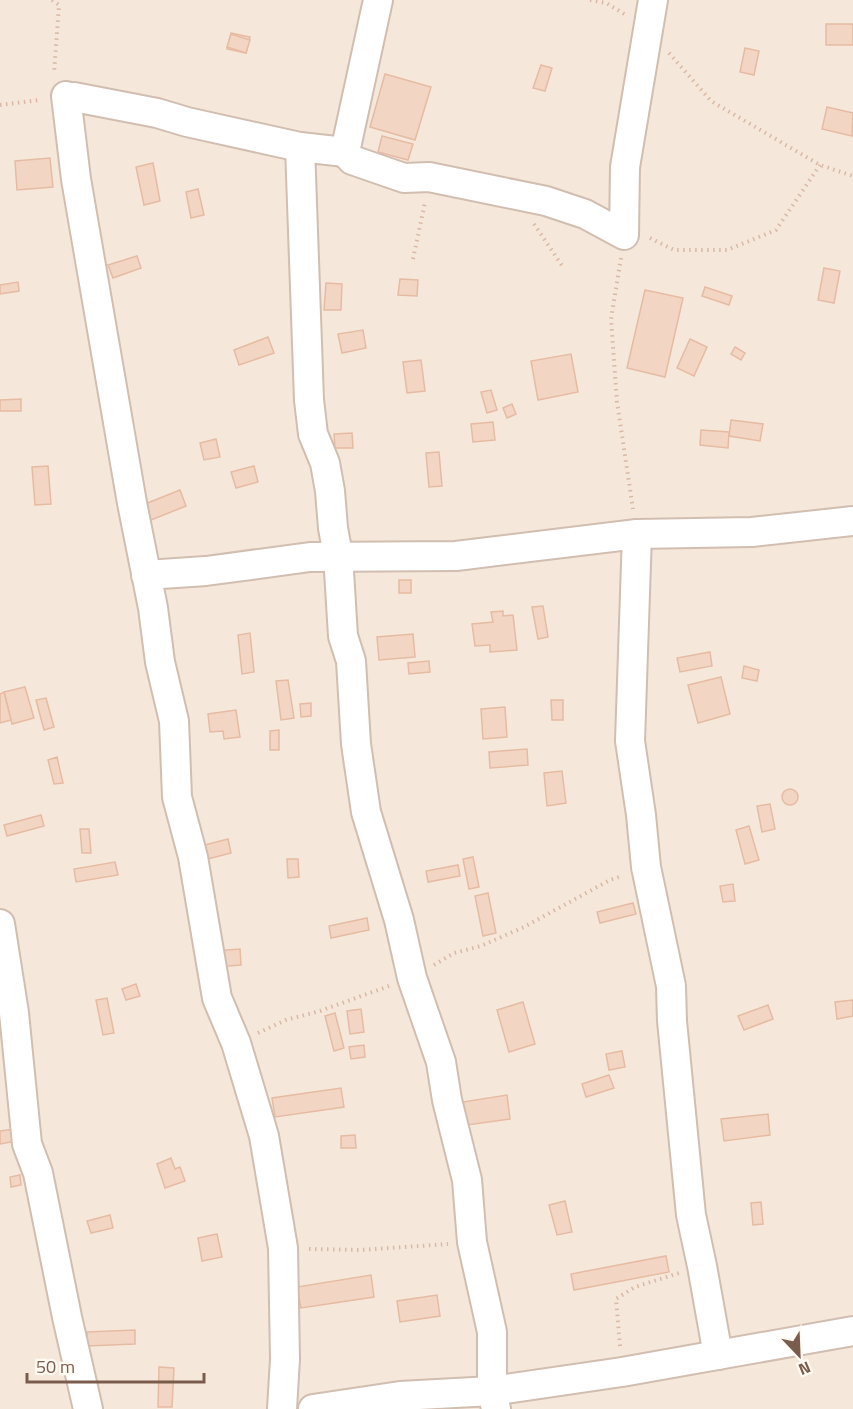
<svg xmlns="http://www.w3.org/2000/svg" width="853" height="1409" font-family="'Titillium Web',sans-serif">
  <rect width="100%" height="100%" fill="#fdf6ec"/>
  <rect fill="#f5e8da" x="0" y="0" width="853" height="1409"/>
  <g fill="#f3d5c3" stroke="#e6bba3" stroke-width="1.5">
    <rect x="826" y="24" width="27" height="21"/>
    <path d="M231 33 250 37 246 53 227 49Z"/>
    <path d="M231 34 250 40 246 53 227 47Z"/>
    <path d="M745 48 759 51 754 75 740 72Z"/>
    <path d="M541 65 552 68 545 91 533 88Z"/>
    <path d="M385 74 431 87 415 140 370 127Z"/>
    <path d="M827 107 853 113 852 136 822 129Z"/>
    <path d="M382 136 413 144 408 160 378 152Z"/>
    <path d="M50 158 53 187 17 190 15 161Z"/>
    <path d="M153 163 160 201 144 205 136 167Z"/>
    <path d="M198 189 204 215 191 218 186 192Z"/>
    <path d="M137 256 141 268 113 278 108 265Z"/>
    <path d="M824 268 840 271 834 303 818 300Z"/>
    <path d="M400 279 418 280 417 296 398 295Z"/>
    <path d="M18 282 19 291 0 294V285Z"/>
    <path d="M326 283 342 284 341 310H324Z"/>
    <path d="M705 287 732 296 729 305 702 296Z"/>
    <path d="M645 290 683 298 665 377 627 368Z"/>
    <path d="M363 330 366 348 342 353 338 334Z"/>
    <path d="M268 337 274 353 239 365 234 350Z"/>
    <path d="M690 339 707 347 694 376 677 368Z"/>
    <path d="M735 347 745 353 741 360 731 354Z"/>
    <path d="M571 354 578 392 538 400 531 361Z"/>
    <path d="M421 360 425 391 407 393 403 362Z"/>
    <path d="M491 390 497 410 487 413 481 392Z"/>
    <path d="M21 399V411H0V400Z"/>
    <path d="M512 404 516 414 507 418 503 408Z"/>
    <path d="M731 420 763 424 760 441 729 436Z"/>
    <path d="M493 422 495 440 473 442 471 424Z"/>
    <path d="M701 430 729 432 728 448 700 445Z"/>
    <path d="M352 433 353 448H335L334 434Z"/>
    <path d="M216 439 220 457 204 460 200 443Z"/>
    <path d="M439 452 442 486 429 487 426 453Z"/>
    <path d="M48 466 51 504 35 505 32 467Z"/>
    <path d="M254 466 258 482 236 488 231 472Z"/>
    <path d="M180 490 186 506 151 520 145 504Z"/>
    <rect x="399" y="580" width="12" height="13"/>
    <path d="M543 606 548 637 538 639 532 607Z"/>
    <path d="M503 611V616L513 615 517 650 490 652V645L475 646 472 624 493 622 491 612Z"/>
    <path d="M250 633 254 672 242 674 238 635Z"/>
    <path d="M413 634 415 657 379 660 377 637Z"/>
    <path d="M710 652 712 666 680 672 677 658Z"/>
    <path d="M429 661 430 672 409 674 408 663Z"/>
    <path d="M744 666 759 670 757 681 742 678Z"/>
    <path d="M721 677 730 714 698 723 688 685Z"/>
    <path d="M288 680 294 718 281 720 276 681Z"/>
    <path d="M25 687 34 718 12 724 4 692Z"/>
    <path d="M4 692 11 720 0 723V694Z"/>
    <path d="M46 698 54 727 44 730 36 700Z"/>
    <path d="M551 700H563V720H552Z"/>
    <path d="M311 703V716L301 717 300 704Z"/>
    <path d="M505 707 507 737 483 739 481 709Z"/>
    <path d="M236 710 240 737 224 739 223 731 210 732 208 714Z"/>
    <path d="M279 730V750H270V731Z"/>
    <path d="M527 749 528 765 490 768 489 752Z"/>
    <path d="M57 757 63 783 54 784 48 760Z"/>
    <path d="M562 771 566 803 547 806 544 773Z"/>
    <circle cx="790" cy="797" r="8"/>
    <path d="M770 804 775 829 762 832 757 806Z"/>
    <path d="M41 815 44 826 7 836 4 825Z"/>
    <path d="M749 826 759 860 745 864 736 830Z"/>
    <path d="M80 829H89L91 853H82Z"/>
    <path d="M228 839 231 853 200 861 197 847Z"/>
    <path d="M473 857 479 887 469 889 463 859Z"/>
    <path d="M287 859H298L299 877 288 878Z"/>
    <path d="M115 862 118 875 76 882 74 869Z"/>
    <path d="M458 865 460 876 428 882 426 871Z"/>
    <path d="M733 884 735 901 723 902 720 886Z"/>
    <path d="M488 893 496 933 483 936 475 896Z"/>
    <path d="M633 903 636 914 600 923 597 912Z"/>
    <path d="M367 918 369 930 331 938 329 926Z"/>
    <path d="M240 949 241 965 215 967 214 951Z"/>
    <path d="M136 984 140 996 126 1000 122 989Z"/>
    <path d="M107 998 114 1033 103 1035 96 1000Z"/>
    <path d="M853 1000V1016L837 1019 835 1002Z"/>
    <path d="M523 1002 535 1044 509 1052 497 1010Z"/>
    <path d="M768 1005 773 1019 744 1030 738 1016Z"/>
    <path d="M361 1009 364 1032 350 1034 347 1011Z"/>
    <path d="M335 1013 344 1048 334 1051 325 1016Z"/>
    <path d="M364 1045 365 1057 351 1059 349 1047Z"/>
    <path d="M622 1051 625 1067 609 1070 606 1054Z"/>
    <path d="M609 1075 614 1088 586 1097 582 1084Z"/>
    <path d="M341 1088 344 1107 275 1117 272 1098Z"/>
    <path d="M507 1095 510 1119 460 1126 456 1103Z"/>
    <path d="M768 1114 770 1135 724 1141 721 1119Z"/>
    <path d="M14 1129 17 1141 0 1144V1131Z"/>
    <path d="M355 1135 356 1148H341V1136Z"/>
    <path d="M171 1158 175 1169 180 1167 185 1181 165 1188 157 1164Z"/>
    <path d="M20 1175 21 1185 11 1187 10 1177Z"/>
    <path d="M565 1201 572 1232 557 1235 549 1205Z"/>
    <path d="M761 1202 763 1224 753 1225 751 1203Z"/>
    <path d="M110 1215 113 1228 91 1233 87 1221Z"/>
    <path d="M217 1234 222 1257 202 1261 198 1238Z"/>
    <path d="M666 1256 669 1272 574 1290 571 1274Z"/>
    <path d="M371 1275 374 1297 301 1308 297 1287Z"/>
    <path d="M437 1295 440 1316 400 1322 397 1301Z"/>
    <path d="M135 1330V1344L87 1346V1332Z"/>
    <path d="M159 1367 174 1368 172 1407H158Z"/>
  </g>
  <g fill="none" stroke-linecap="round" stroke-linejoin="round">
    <defs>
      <g id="street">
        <path d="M66 96 76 179 132 503 153 608 160 662 174 721 177 797 193 857 217 998 236 1043 264 1136 283 1248 285 1359 282 1409"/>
        <path d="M74 97 157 113 187 122 300 147 345 152 378 0"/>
        <path d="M300 147 309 400 313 434 325 463 330 491 333 528 338 555 343 636 351 661 356 744 366 812 399 920 412 978 441 1062 447 1100 467 1180 472 1242 492 1332V1391L496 1409"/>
        <path d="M345 152 352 160 404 178 429 177 546 201 585 214 624 235 625 167 653 0"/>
        <path d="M637 534 630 741 641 815 646 867 671 986 672 1021 691 1215 702 1266 718 1355"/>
        <path d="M146 575 206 571 310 557 456 556 637 534 752 532 853 521"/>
        <path d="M0 924 14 1013 27 1144 38 1173 67 1317 88 1409"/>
        <path d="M313 1409 400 1396 492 1391 622 1372 853 1331"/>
      </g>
    </defs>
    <use href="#street" stroke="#d1beb0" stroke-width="32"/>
    <g stroke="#d9b8a5" stroke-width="4" stroke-dasharray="1.5 4.5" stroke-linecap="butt">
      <path d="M52 0 59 5 54 73"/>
      <path d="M590 0 606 3 626 15"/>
      <path d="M669 53 711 101 820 165 853 176"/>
      <path d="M0 105 40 100"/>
      <path d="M534 224 563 267"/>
      <path d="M650 238 674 250H727L776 230 820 165"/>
      <path d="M621 258 611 319 617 402 633 509"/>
      <path d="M413 259 425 202"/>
      <path d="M434 965 454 953 481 946 524 927 610 880 622 876"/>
      <path d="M258 1033 286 1020 320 1011 389 986"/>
      <path d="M309 1249 361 1250 448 1244"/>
      <path d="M620 1346 616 1299 635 1287 679 1273"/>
    </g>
    <use href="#street" stroke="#fff" stroke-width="28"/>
  </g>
  <g transform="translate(799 1355) rotate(157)" stroke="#fffaf3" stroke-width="4.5" paint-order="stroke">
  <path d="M0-4.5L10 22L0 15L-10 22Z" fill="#7a5c4d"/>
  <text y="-9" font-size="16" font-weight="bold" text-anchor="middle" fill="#7a5c4d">N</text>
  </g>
  <path d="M27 1373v9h177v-9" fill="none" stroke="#7a5c4d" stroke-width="3"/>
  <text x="36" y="1373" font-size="18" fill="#7a5c4d" stroke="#fffaf3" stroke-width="4.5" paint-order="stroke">50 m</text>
</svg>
